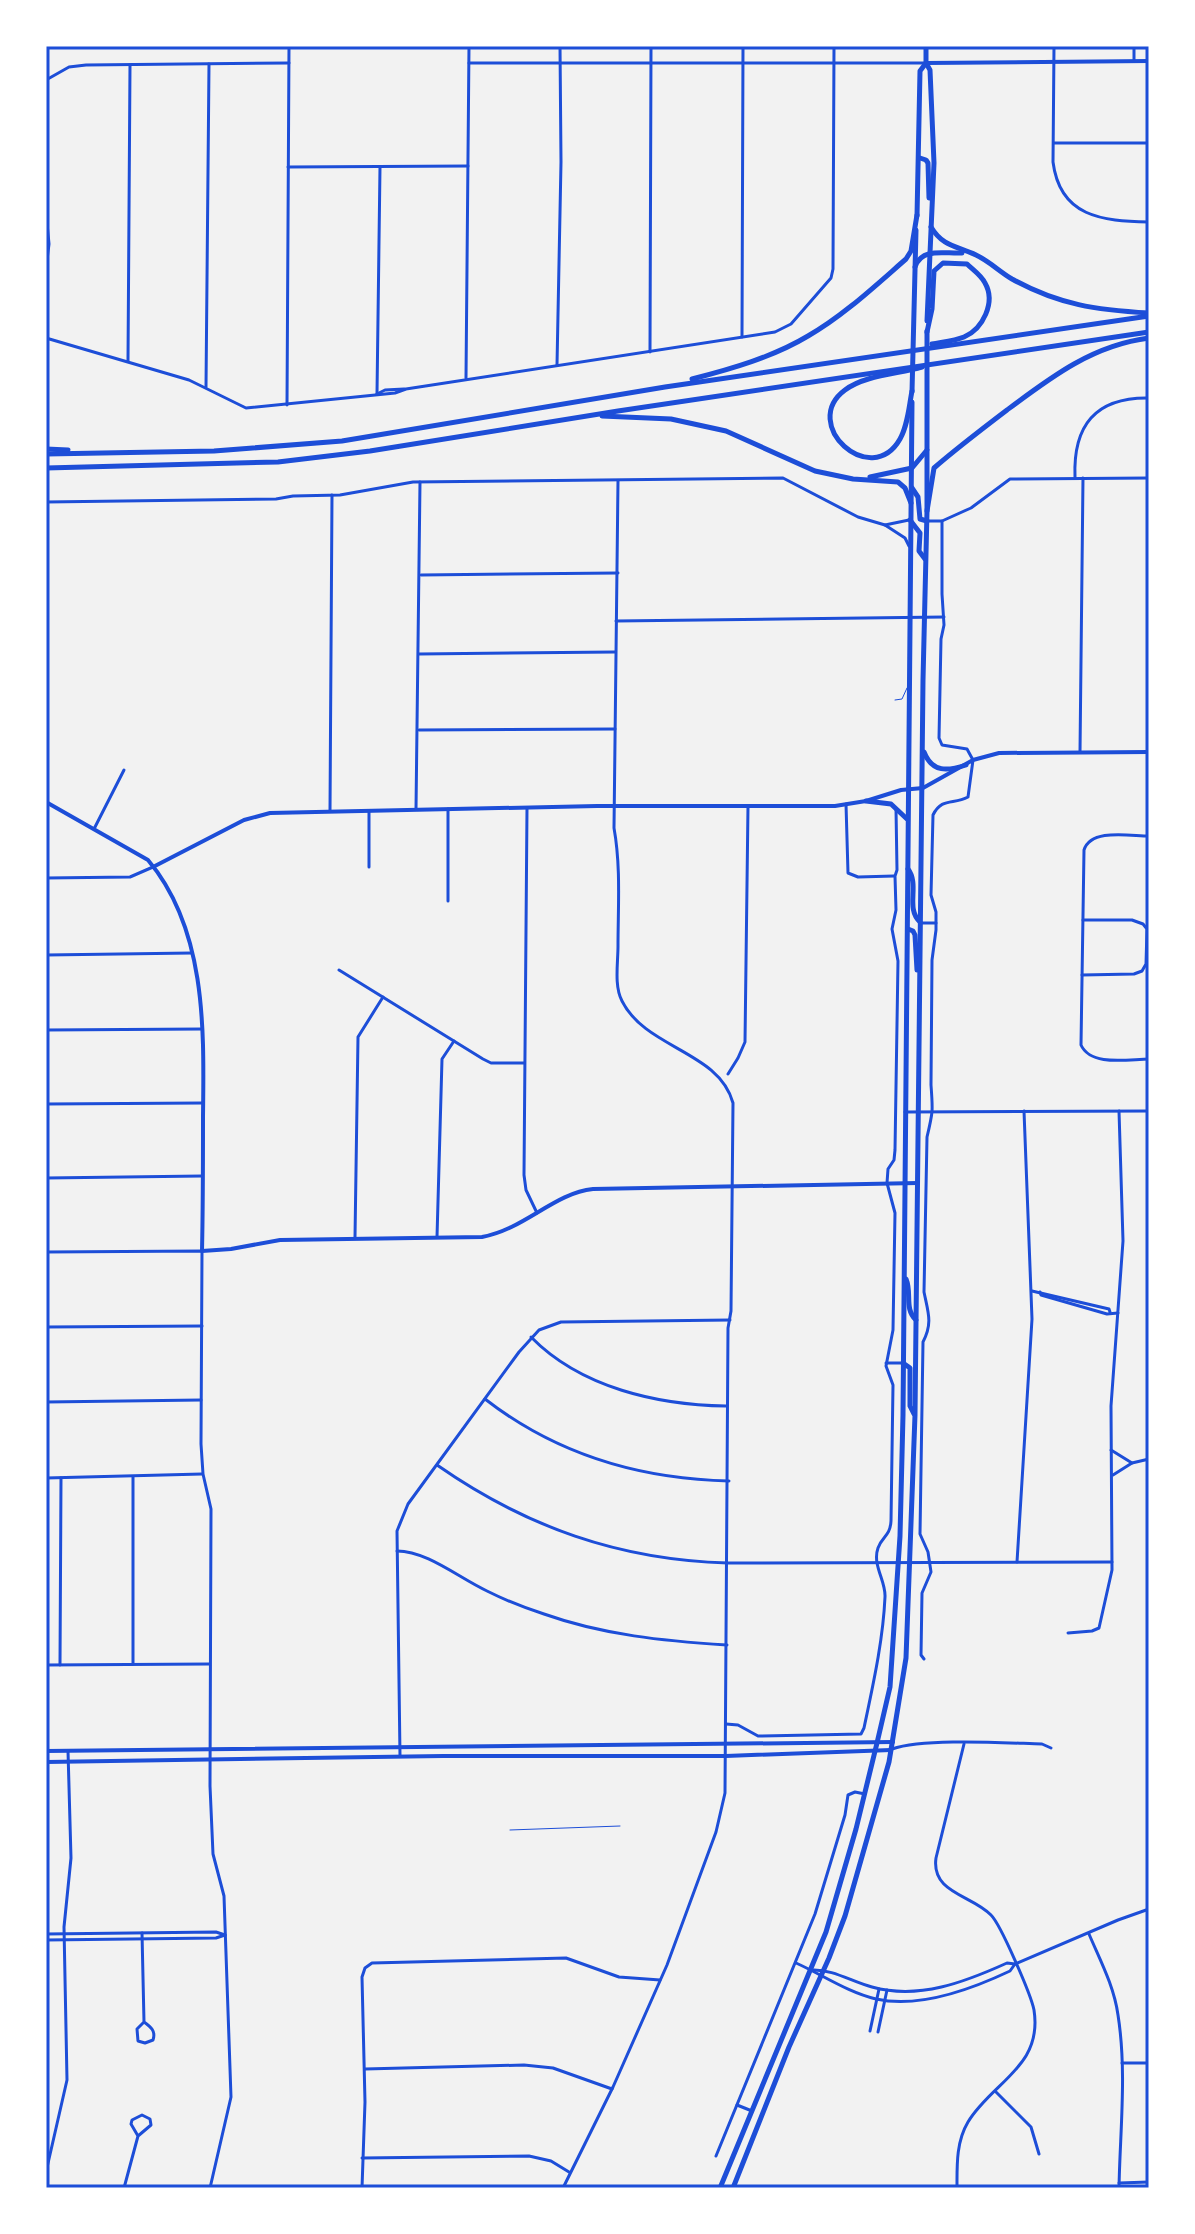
<svg xmlns="http://www.w3.org/2000/svg" width="1195" height="2234" font-family="Rubik,sans-serif">
  <rect width="100%" height="100%" fill="#f2f2f2"/>
  <g fill="none" stroke-linecap="round" stroke-linejoin="round">
    <g stroke="#1d4ed8" stroke-width="1">
      <path d="M895 700 902 699 907 688"/>
      <path d="M510 1830 620 1826"/>
    </g>
    <g stroke="#1d4ed8" stroke-width="3">
      <path d="M1054 46 1053 162C1060 217 1102 221 1149 222"/>
      <path d="M1134 61V46"/>
      <path d="M469 63H926"/>
      <path d="M46 80 69 67 86 65 289 63"/>
      <path d="M1054 143H1149"/>
      <path d="M288 167 468 166"/>
      <path d="M46 213 49 244 46 268"/>
      <path d="M742 337 743 46"/>
      <path d="M46 338 189 380 246 408 395 393 406 389 775 332 791 324 831 278 833 269 834 46"/>
      <path d="M650 352 651 46"/>
      <path d="M128 361 130 65"/>
      <path d="M557 365 561 162 560 46"/>
      <path d="M466 378 469 46"/>
      <path d="M206 387 209 64"/>
      <path d="M377 394 380 167"/>
      <path d="M377 394 385 390 404 389"/>
      <path d="M287 405 289 46"/>
      <path d="M1075 477C1073 426 1095 397 1149 398"/>
      <path d="M46 502 276 499 293 496 340 495 413 482 783 478 858 517 885 525 905 538 909 546"/>
      <path d="M927 521H942L971 508 1010 479 1149 478"/>
      <path d="M885 525 909 520"/>
      <path d="M421 575 618 573"/>
      <path d="M616 621 944 617"/>
      <path d="M419 654 615 652"/>
      <path d="M419 730 615 729"/>
      <path d="M1080 752 1083 478"/>
      <path d="M846 804 848 873 858 877 894 876"/>
      <path d="M527 808 524 1175 526 1190 537 1213"/>
      <path d="M416 809 420 482"/>
      <path d="M448 809V901"/>
      <path d="M330 811 332 495"/>
      <path d="M94 829 124 770"/>
      <path d="M1149 836C1130 836 1091 828 1084 850L1081 1045C1091 1067 1129 1059 1149 1059"/>
      <path d="M369 867V811"/>
      <path d="M46 878 130 877 153 867"/>
      <path d="M921 923H936"/>
      <path d="M46 955 192 953"/>
      <path d="M339 970 483 1059 491 1063H524"/>
      <path d="M1082 975 1134 974 1142 971 1146 964 1147 929 1143 924 1132 920H1083"/>
      <path d="M46 1030 202 1029"/>
      <path d="M728 1074 738 1058 745 1042 748 806"/>
      <path d="M46 1104 203 1103"/>
      <path d="M905 1112 1149 1111"/>
      <path d="M46 1178 202 1176"/>
      <path d="M355 1237 358 1037 383 997"/>
      <path d="M437 1237 442 1059 454 1041"/>
      <path d="M46 1252 202 1251 201 1444 203 1474 211 1509 210 1786 213 1854 224 1896 231 2097 210 2188"/>
      <path d="M1032 1291 1109 1309 1110 1312"/>
      <path d="M1040 1292 1041 1295 1107 1314 1118 1313"/>
      <path d="M46 1327 202 1326"/>
      <path d="M531 1337C581 1388 658 1405 726 1406"/>
      <path d="M886 1363H902"/>
      <path d="M485 1399C557 1455 639 1479 729 1481"/>
      <path d="M46 1402 201 1400"/>
      <path d="M1111 1450 1132 1463"/>
      <path d="M437 1465C526 1527 619 1560 728 1563L1112 1562"/>
      <path d="M1113 1475 1132 1463 1149 1459"/>
      <path d="M46 1478 202 1474"/>
      <path d="M397 1551C427 1551 459 1578 487 1591 505 1600 525 1608 544 1614 603 1635 664 1641 727 1645"/>
      <path d="M1017 1562 1032 1319 1024 1111"/>
      <path d="M1068 1633 1092 1631 1099 1628 1112 1570 1111 1406 1123 1241 1119 1111"/>
      <path d="M924 1659 921 1655 922 1593 931 1572 928 1552 920 1534 923 1342C933 1323 928 1312 924 1292L927 1137C933 1112 933 1111 931 1085L932 960 936 930V912L931 895 933 815C942 797 953 805 968 797L973 760 967 749 942 745 939 738 941 639 944 625 942 594V521"/>
      <path d="M133 1664V1477"/>
      <path d="M46 1665 209 1664"/>
      <path d="M60 1665 61 1478"/>
      <path d="M726 1724 738 1725 758 1736 861 1734 864 1728C873 1685 883 1641 885 1597 886 1581 872 1565 878 1548 882 1536 890 1537 891 1521L893 1385 886 1366 893 1330 895 1213 887 1183 888 1169 894 1160 895 1150 898 961 892 929 896 910 895 876 897 870 896 809"/>
      <path d="M892 1749C925 1738 1005 1743 1042 1744L1051 1748"/>
      <path d="M400 1756 397 1531 408 1504 519 1352 539 1330 561 1322 730 1320"/>
      <path d="M142 1933 144 2022 137 2029 138 2041 145 2043 153 2040C156 2031 151 2027 144 2022"/>
      <path d="M46 1934 216 1932 225 1935"/>
      <path d="M1089 1934C1100 1960 1114 1986 1118 2015 1127 2072 1120 2131 1119 2188"/>
      <path d="M46 1940 216 1938 225 1935"/>
      <path d="M796 1963C823 1975 847 1992 876 1999 920 2009 972 1989 1010 1971L1015 1964"/>
      <path d="M812 1970C833 1969 852 1982 872 1987 919 2000 965 1982 1007 1963L1015 1964 1118 1920 1149 1909"/>
      <path d="M870 2031 879 1989"/>
      <path d="M878 2032 887 1990"/>
      <path d="M1122 2063H1149"/>
      <path d="M365 2069 524 2065 553 2068 612 2089"/>
      <path d="M996 2092 1031 2127 1039 2154"/>
      <path d="M737 2105 752 2111"/>
      <path d="M716 2156 815 1914 845 1815 848 1795 855 1792 865 1794"/>
      <path d="M362 2158 529 2156 551 2161 569 2172"/>
      <path d="M46 2172 67 2080 64 1927 71 1858 68 1751"/>
      <path d="M1119 2183 1149 2182"/>
      <path d="M124 2188 138 2136 151 2125 150 2119 142 2115 132 2120 131 2124 138 2136"/>
      <path d="M362 2188 365 2102 362 1977 365 1968 372 1963 566 1958 619 1977 660 1980"/>
      <path d="M563 2188 613 2087 667 1965 716 1832 725 1793 728 1328 731 1311 733 1103C719 1051 646 1049 622 1001 614 986 618 963 618 946 618 907 621 867 614 828L618 481"/>
      <path d="M957 2188C957 2166 956 2142 968 2122 992 2082 1043 2067 1034 2010 1031 1995 1001 1925 991 1915 972 1895 931 1893 936 1858L964 1744"/>
    </g>
    <g stroke="#1d4ed8" stroke-width="4">
      <path d="M926 63 1149 61"/>
      <path d="M46 802 148 860C207 930 204 1031 203 1117 203 1161 203 1206 202 1251L231 1249 280 1240 482 1237C525 1229 554 1193 593 1189L918 1183"/>
      <path d="M153 867 244 820 270 813 597 806H835L866 801 901 790 923 788 973 760 999 753 1149 752"/>
    </g>
    <g stroke="#1d4ed8" stroke-width="4">
      <path d="M46 1751 893 1742"/>
      <path d="M46 1762 443 1756H726L891 1750"/>
    </g>
    <g stroke="#1d4ed8" stroke-width="5">
      <path d="M926 46V63L930 70 934 163 927 321"/>
      <path d="M920 158 926 160 928 163 929 198"/>
      <path d="M917 216 920 71 926 63"/>
      <path d="M912 392 916 230"/>
      <path d="M912 488 918 497 920 519 927 521"/>
      <path d="M910 520 920 533 919 551 925 559"/>
      <path d="M924 752C932 773 948 771 966 765"/>
      <path d="M866 801 891 804 907 819"/>
      <path d="M908 869C920 885 905 908 920 922"/>
      <path d="M908 929 913 931 915 935 917 970"/>
      <path d="M906 1279C912 1293 904 1309 916 1320"/>
      <path d="M903 1363 910 1368V1406L914 1414"/>
      <path d="M720 2188 826 1932 856 1829 877 1743 890 1687 900 1536 903 1415 912 402"/>
      <path d="M733 2188 789 2047 829 1958 845 1916 889 1762 906 1658 915 1415 923 680 927 511V331"/>
    </g>
    <g stroke="#1d4ed8" stroke-width="5">
      <path d="M931 227C943 247 957 246 976 255 989 261 1000 272 1012 279 1059 305 1097 310 1149 313"/>
      <path d="M915 267C922 247 944 254 962 253"/>
      <path d="M927 332 932 309 934 271 943 263 967 264C973 270 981 275 985 283 996 302 983 329 964 337 954 341 942 342 932 344"/>
      <path d="M692 379C731 369 773 357 808 336 843 316 875 286 906 259L911 251 917 215"/>
      <path d="M912 391C909 406 908 425 900 439 871 490 799 424 845 390 865 375 898 374 922 367"/>
      <path d="M602 416 671 419 726 431 815 471 853 479 898 482 905 488 911 503"/>
      <path d="M46 449 68 450"/>
      <path d="M46 454 214 451 342 441 665 387 1149 316"/>
      <path d="M46 468 278 462 370 451 618 411 1149 332"/>
      <path d="M870 477 912 468 927 450"/>
      <path d="M927 511 934 468C957 448 982 429 1007 410 1051 377 1093 345 1149 338"/>
    </g>
  </g>
  <rect width="1195" height="2234" fill="none" stroke="#ffffff" stroke-width="96"/>
  <rect x="48" y="48" width="1099" height="2138" fill="none" stroke="#1d4ed8" stroke-width="3"/>
</svg>
